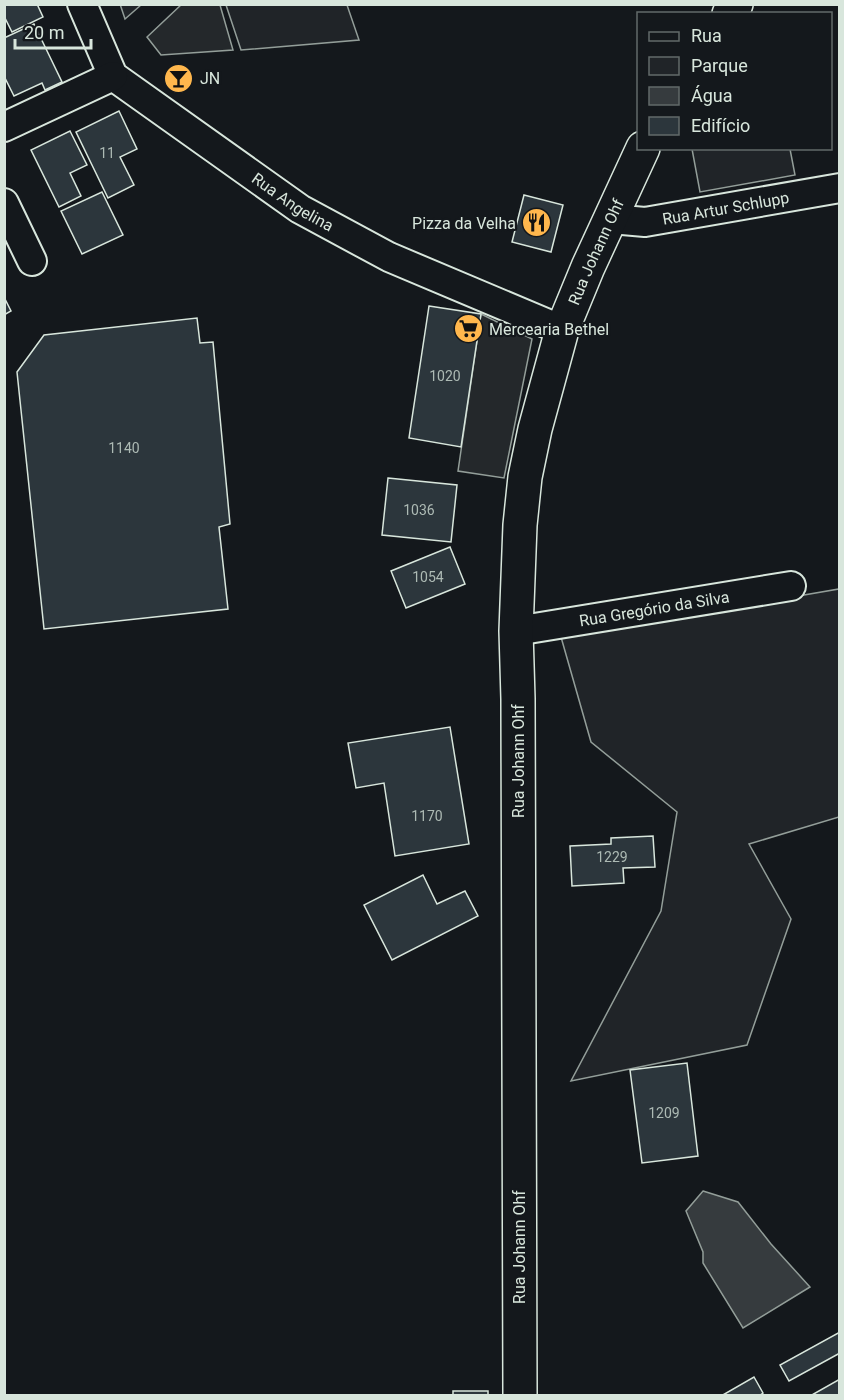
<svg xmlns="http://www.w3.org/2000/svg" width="844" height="1400" font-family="Roboto,sans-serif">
  <rect width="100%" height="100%" fill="#14181c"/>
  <g fill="#202428" stroke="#939e99" stroke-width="1.5">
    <path d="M120 4H141V5L125 19Z"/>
    <path d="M226 5H347L359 40 241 50Z"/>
    <path d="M692 149H790L795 175 700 192Z"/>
    <path d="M839 589V817L749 844 791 919 747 1045 571 1081 661 911 677 812 591 742 561 637Z"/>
  </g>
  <g fill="#24282b" stroke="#939e99" stroke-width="1.5">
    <path d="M182 4 220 5 233 50 161 55 147 37Z"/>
    <path d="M481 314 532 339 504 478 458 471Z"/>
  </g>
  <path fill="#363b3e" stroke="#939e99" stroke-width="1.5" d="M703 1191 738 1202 771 1244 810 1287 743 1328 703 1263V1252L686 1211Z"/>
  <g fill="#2c363c" stroke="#d8e6dc" stroke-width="1.5">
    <path d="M4 4H37L43 17 12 32 4 16Z"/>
    <path d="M34 24 62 82 45 90 42 83 14 96 4 76V38Z"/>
    <path d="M119 111 137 149 120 157 134 185 108 198 76 132Z"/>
    <path d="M70 131 87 165 70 173 81 196 59 207 31 150Z"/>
    <path d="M102 192 123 235 82 254 61 211Z"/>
    <path d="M524 195 563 205 551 252 512 242Z"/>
    <path d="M4 297 11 311 4 315Z"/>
    <path d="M429 306 481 314 461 447 409 438Z"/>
    <path d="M197 318 200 343 213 342 230 524 219 527 228 609 44 629 17 372 44 335Z"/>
    <path d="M388 478 457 485 451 542 382 535Z"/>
    <path d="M450 547 465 584 406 608 391 571Z"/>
    <path d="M450 727 469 844 395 856 384 783 356 788 348 743Z"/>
    <path d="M653 836 655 867 623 868 624 883 572 886 570 846 611 844V838Z"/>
    <path d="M423 875 437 904 465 891 478 916 392 960 364 905Z"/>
    <path d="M687 1063 698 1156 642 1163 630 1070Z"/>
    <path d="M840 1332V1353L789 1381 780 1365Z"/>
    <path d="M754 1377 763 1393 759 1396H721Z"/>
    <path d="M840 1379V1396H810Z"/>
    <rect x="453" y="1391" width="35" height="5"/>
  </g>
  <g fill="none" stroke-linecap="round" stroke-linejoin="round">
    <defs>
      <g id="minor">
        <path id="s1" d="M82 4 113 76 300 209 389 257 562 330"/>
        <path d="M4 127 113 76"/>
        <path d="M4 203 32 261"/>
        <path id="s2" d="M611 219 645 222 840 188"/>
        <path id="s3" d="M516 631 791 586"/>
      </g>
      <g id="major">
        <path d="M729 14 736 4"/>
        <path id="s4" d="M520 1396 518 699 516 631 520 525 525 477 535 429 562 330 588 267 643 148"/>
      </g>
    </defs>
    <use href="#minor" stroke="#d8e6dc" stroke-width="32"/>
    <use href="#major" stroke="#d8e6dc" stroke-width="36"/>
    <use href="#minor" stroke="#14181c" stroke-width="28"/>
    <use href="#major" stroke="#14181c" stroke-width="33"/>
  </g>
  <defs>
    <symbol id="bar-disc" viewBox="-11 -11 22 22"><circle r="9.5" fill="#ffb74d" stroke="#14181c"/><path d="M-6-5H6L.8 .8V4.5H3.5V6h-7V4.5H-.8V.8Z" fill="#111"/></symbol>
    <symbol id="restaurant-disc" viewBox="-11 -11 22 22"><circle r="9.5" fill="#ffb74d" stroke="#14181c"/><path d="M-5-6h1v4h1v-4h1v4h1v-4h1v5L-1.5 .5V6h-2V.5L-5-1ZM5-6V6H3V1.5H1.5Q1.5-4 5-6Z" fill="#111"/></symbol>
    <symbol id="supermarket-disc" viewBox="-11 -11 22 22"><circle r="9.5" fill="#ffb74d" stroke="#14181c"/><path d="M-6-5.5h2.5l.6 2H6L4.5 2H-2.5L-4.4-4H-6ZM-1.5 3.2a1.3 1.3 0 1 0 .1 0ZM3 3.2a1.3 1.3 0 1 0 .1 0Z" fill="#111"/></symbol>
  </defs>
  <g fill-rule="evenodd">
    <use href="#bar-disc" x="162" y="62" width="33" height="33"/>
    <use href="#restaurant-disc" x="520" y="206" width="33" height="33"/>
    <use href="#supermarket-disc" x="452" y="312" width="33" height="33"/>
  </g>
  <g text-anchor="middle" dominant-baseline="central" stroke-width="4.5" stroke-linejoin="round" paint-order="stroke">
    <g font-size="14" fill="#adbab4">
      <text x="107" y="153">11</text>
      <text x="445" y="376">1020</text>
      <text x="124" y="448">1140</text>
      <text x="419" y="510">1036</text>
      <text x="428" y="577">1054</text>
      <text x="427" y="816">1170</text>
      <text x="612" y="857">1229</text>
      <text x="664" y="1113">1209</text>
    </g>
    <g font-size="16" fill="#d8e6dc" stroke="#14181c" text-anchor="start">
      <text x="200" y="78">JN</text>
      <text x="516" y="223" text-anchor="end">Pizza da Velha</text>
      <text x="489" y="329">Mercearia Bethel</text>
    </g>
    <g font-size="16" fill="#d8e6dc" stroke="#14181c">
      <text stroke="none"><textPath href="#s1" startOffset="298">Rua Angelina</textPath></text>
      <text stroke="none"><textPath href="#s2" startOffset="116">Rua Artur Schlupp</textPath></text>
      <text stroke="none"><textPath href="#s4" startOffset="1156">Rua Johann Ohf</textPath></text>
      <text stroke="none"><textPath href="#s3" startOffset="140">Rua Gregório da Silva</textPath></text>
      <text transform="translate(518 761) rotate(-90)">Rua Johann Ohf</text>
      <text transform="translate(519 1247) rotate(-90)">Rua Johann Ohf</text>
    </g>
  </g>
  <rect width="844" height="1400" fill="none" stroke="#d8e6dc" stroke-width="12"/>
  <rect x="637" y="12" width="195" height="138" fill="#14181c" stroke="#626a69" stroke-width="1.5"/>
  <rect x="649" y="32" width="30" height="9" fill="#14181c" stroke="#626a69" stroke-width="1.5"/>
  <text x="691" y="42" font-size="18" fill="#d8e6dc">Rua</text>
  <rect x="649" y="57" width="30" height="18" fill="#202428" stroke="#626a69" stroke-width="1.5"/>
  <text x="691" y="72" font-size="18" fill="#d8e6dc">Parque</text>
  <rect x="649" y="87" width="30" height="18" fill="#363b3e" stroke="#626a69" stroke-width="1.5"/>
  <text x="691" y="102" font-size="18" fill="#d8e6dc">Água</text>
  <rect x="649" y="117" width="30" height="18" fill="#2c363c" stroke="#626a69" stroke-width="1.5"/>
  <text x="691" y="132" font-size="18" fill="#d8e6dc">Edifício</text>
  <path d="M15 39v9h76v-9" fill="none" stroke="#d8e6dc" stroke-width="3"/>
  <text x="24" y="39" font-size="18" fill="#d8e6dc" stroke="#14181c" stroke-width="4.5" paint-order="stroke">20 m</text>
</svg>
